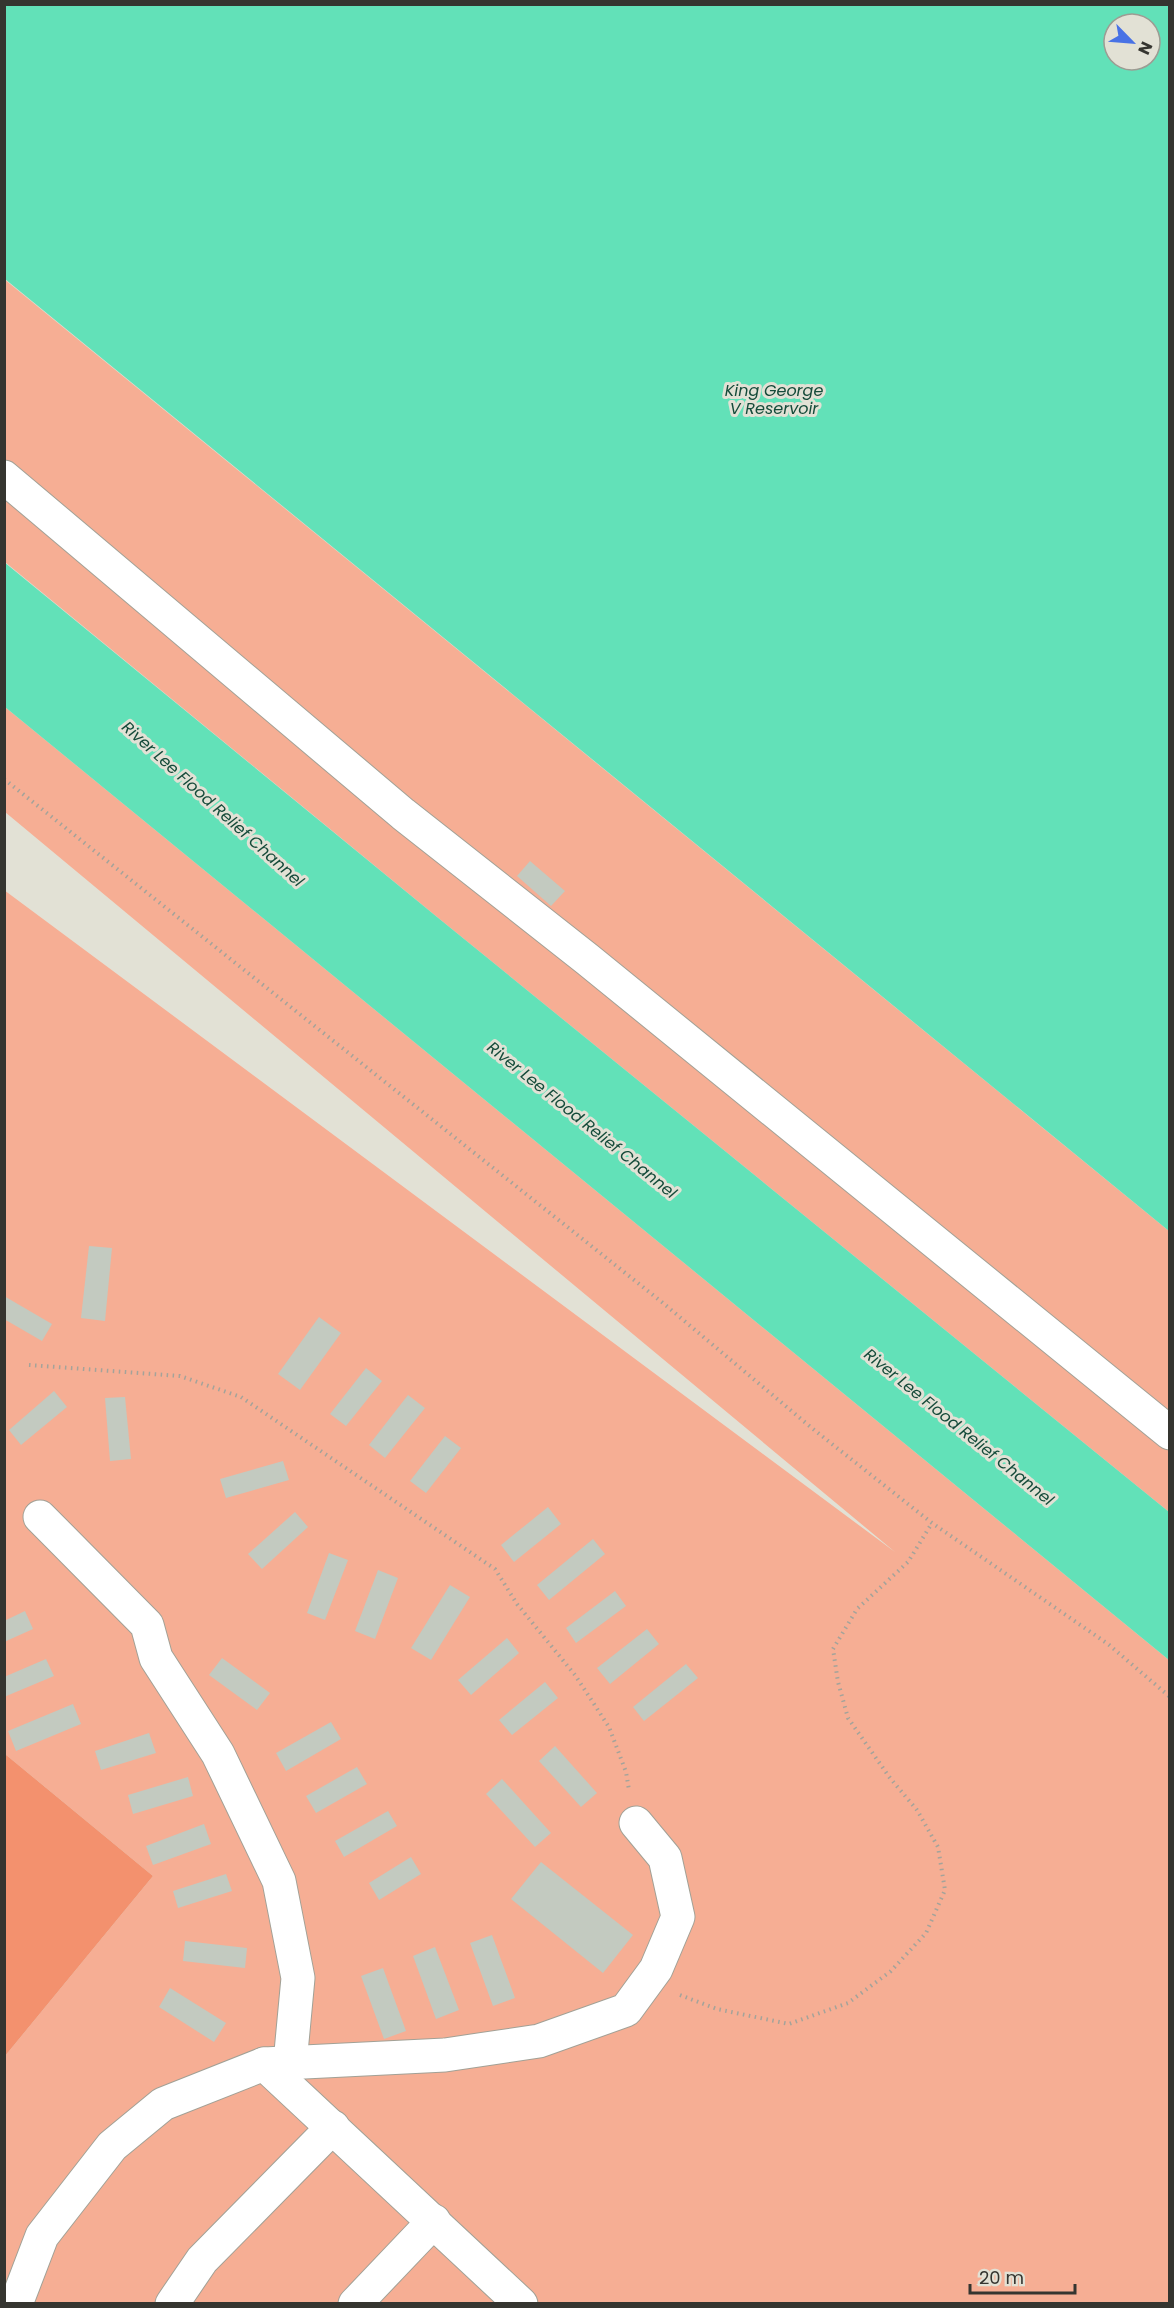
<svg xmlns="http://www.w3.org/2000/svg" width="1174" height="2308" font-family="Poppins,sans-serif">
  <rect width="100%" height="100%" fill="#e2e1d5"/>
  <g fill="#f6ae94">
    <path d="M4 279 1169 1231V1512L437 917 5 562Z"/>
    <path d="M5 707 1169 1660V2303H5V2056L153 1876 5 1754 4 890 895 1552 5 812Z"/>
  </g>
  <path fill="#f3916e" d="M5 1754 153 1876 5 2056Z"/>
  <g fill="#62e1b8" fill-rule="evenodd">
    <path d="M4 5H1169V1231L5 279ZM1114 24H1150V60H1114Z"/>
    <path d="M4 562 437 917 1169 1512V1660L5 707Z"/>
  </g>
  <g fill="#c3cac0">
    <path d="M530 861 565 891 551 906 517 876Z"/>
    <path d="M89 1246 112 1248 105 1321 81 1318Z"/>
    <path d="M4 1296 52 1324 42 1341 4 1319Z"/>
    <path d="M319 1317 341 1333 300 1390 278 1374Z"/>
    <path d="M366 1368 382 1381 346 1426 330 1414Z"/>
    <path d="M54 1391 67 1407 21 1445 9 1430Z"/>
    <path d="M408 1395 425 1408 385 1458 369 1445Z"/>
    <path d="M125 1397 131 1459 110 1461 105 1398Z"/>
    <path d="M445 1436 461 1448 426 1493 410 1481Z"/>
    <path d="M283 1461 289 1480 226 1498 220 1479Z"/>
    <path d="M548 1507 561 1524 514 1562 501 1545Z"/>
    <path d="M295 1512 308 1527 262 1569 248 1554Z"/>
    <path d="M593 1539 605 1554 549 1600 537 1585Z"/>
    <path d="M329 1553 348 1560 325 1620 307 1613Z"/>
    <path d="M378 1570 398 1578 375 1639 355 1631Z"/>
    <path d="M450 1585 470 1597 431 1660 411 1648Z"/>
    <path d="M615 1591 626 1606 576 1643 566 1628Z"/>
    <path d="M25 1611 33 1629 4 1642V1621Z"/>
    <path d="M647 1629 659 1644 610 1684 597 1668Z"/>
    <path d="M507 1638 519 1653 471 1695 458 1680Z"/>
    <path d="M222 1658 270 1693 257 1710 209 1675Z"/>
    <path d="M46 1659 54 1676 4 1697V1677Z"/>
    <path d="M686 1664 698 1678 644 1721 633 1707Z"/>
    <path d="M545 1682 558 1698 512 1735 499 1720Z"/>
    <path d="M73 1704 81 1724 16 1751 8 1731Z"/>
    <path d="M331 1722 341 1739 286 1771 276 1753Z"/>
    <path d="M149 1733 156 1753 101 1770 95 1751Z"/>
    <path d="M555 1746 597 1793 581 1807 539 1761Z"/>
    <path d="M357 1767 367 1784 316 1813 306 1796Z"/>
    <path d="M188 1777 193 1796 133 1814 128 1795Z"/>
    <path d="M502 1779 551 1833 535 1847 486 1794Z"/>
    <path d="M388 1811 397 1826 344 1857 335 1841Z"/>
    <path d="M204 1824 211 1844 153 1865 146 1846Z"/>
    <path d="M411 1857 421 1874 379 1900 369 1883Z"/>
    <path d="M541 1862 633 1935 603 1973 511 1899Z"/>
    <path d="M226 1874 232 1891 178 1908 173 1891Z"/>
    <path d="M492 1935 515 1998 493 2006 470 1943Z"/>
    <path d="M185 1941 247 1948 245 1968 183 1961Z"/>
    <path d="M435 1947 459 2010 436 2019 413 1956Z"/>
    <path d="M383 1968 406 2031 384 2039 361 1976Z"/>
    <path d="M170 1988 226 2023 214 2042 159 2007Z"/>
  </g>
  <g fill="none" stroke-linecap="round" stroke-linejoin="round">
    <defs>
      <g id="minor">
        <path d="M4 477 403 814 587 959 1170 1433"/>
        <path d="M40 1517 147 1625 156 1658 218 1754 279 1881 298 1978 290 2063"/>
        <path d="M264 2064 521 2304"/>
        <path d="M16 2304 42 2236 112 2146 163 2104 264 2064 445 2055 539 2041 626 2010 656 1969 678 1917 665 1858 636 1823"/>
        <path d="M172 2304 202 2260 333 2127"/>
        <path d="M355 2304 434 2221"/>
      </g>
    </defs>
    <use href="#minor" stroke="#a2a196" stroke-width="35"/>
    <g stroke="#a4a39a" stroke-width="4" stroke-dasharray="1.5 4.5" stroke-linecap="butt">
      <path d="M4 779 663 1303 813 1429 932 1523 1108 1644 1170 1697"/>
      <path d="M29 1365 180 1376 241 1397 495 1569 517 1604 575 1675 609 1727 626 1772 629 1790"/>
      <path d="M680 1995 717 2009 789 2024 848 2003 891 1971 926 1933 945 1890 938 1847 917 1810 890 1778 848 1718 838 1682 833 1649 857 1609 908 1562 932 1523"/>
    </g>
    <use href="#minor" stroke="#fff" stroke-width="33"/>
  </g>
  <g text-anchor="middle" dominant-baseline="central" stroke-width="6" stroke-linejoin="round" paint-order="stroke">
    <g font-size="16" font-style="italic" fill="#154b3a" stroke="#e2e1d5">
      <text x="774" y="390">King George<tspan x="774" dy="18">V Reservoir</tspan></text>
      <text transform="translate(213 804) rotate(42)">River Lee Flood Relief Channel</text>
      <text transform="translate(582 1120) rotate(39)">River Lee Flood Relief Channel</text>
      <text transform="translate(959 1427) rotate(39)">River Lee Flood Relief Channel</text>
    </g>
  </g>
  <rect width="1174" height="2308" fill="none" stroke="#353530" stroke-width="12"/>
  <g transform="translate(1132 42) rotate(115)"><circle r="28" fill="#e2e1d5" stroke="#9d9c93" stroke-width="1.5"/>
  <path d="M0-4.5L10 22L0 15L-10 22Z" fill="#4872e5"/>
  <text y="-9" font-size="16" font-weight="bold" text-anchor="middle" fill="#353530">N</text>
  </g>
  <path d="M970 2284v9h105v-9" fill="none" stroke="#353530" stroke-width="3"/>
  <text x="979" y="2284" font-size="18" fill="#353530" stroke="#e2e1d5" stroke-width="4.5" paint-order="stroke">20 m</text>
</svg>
